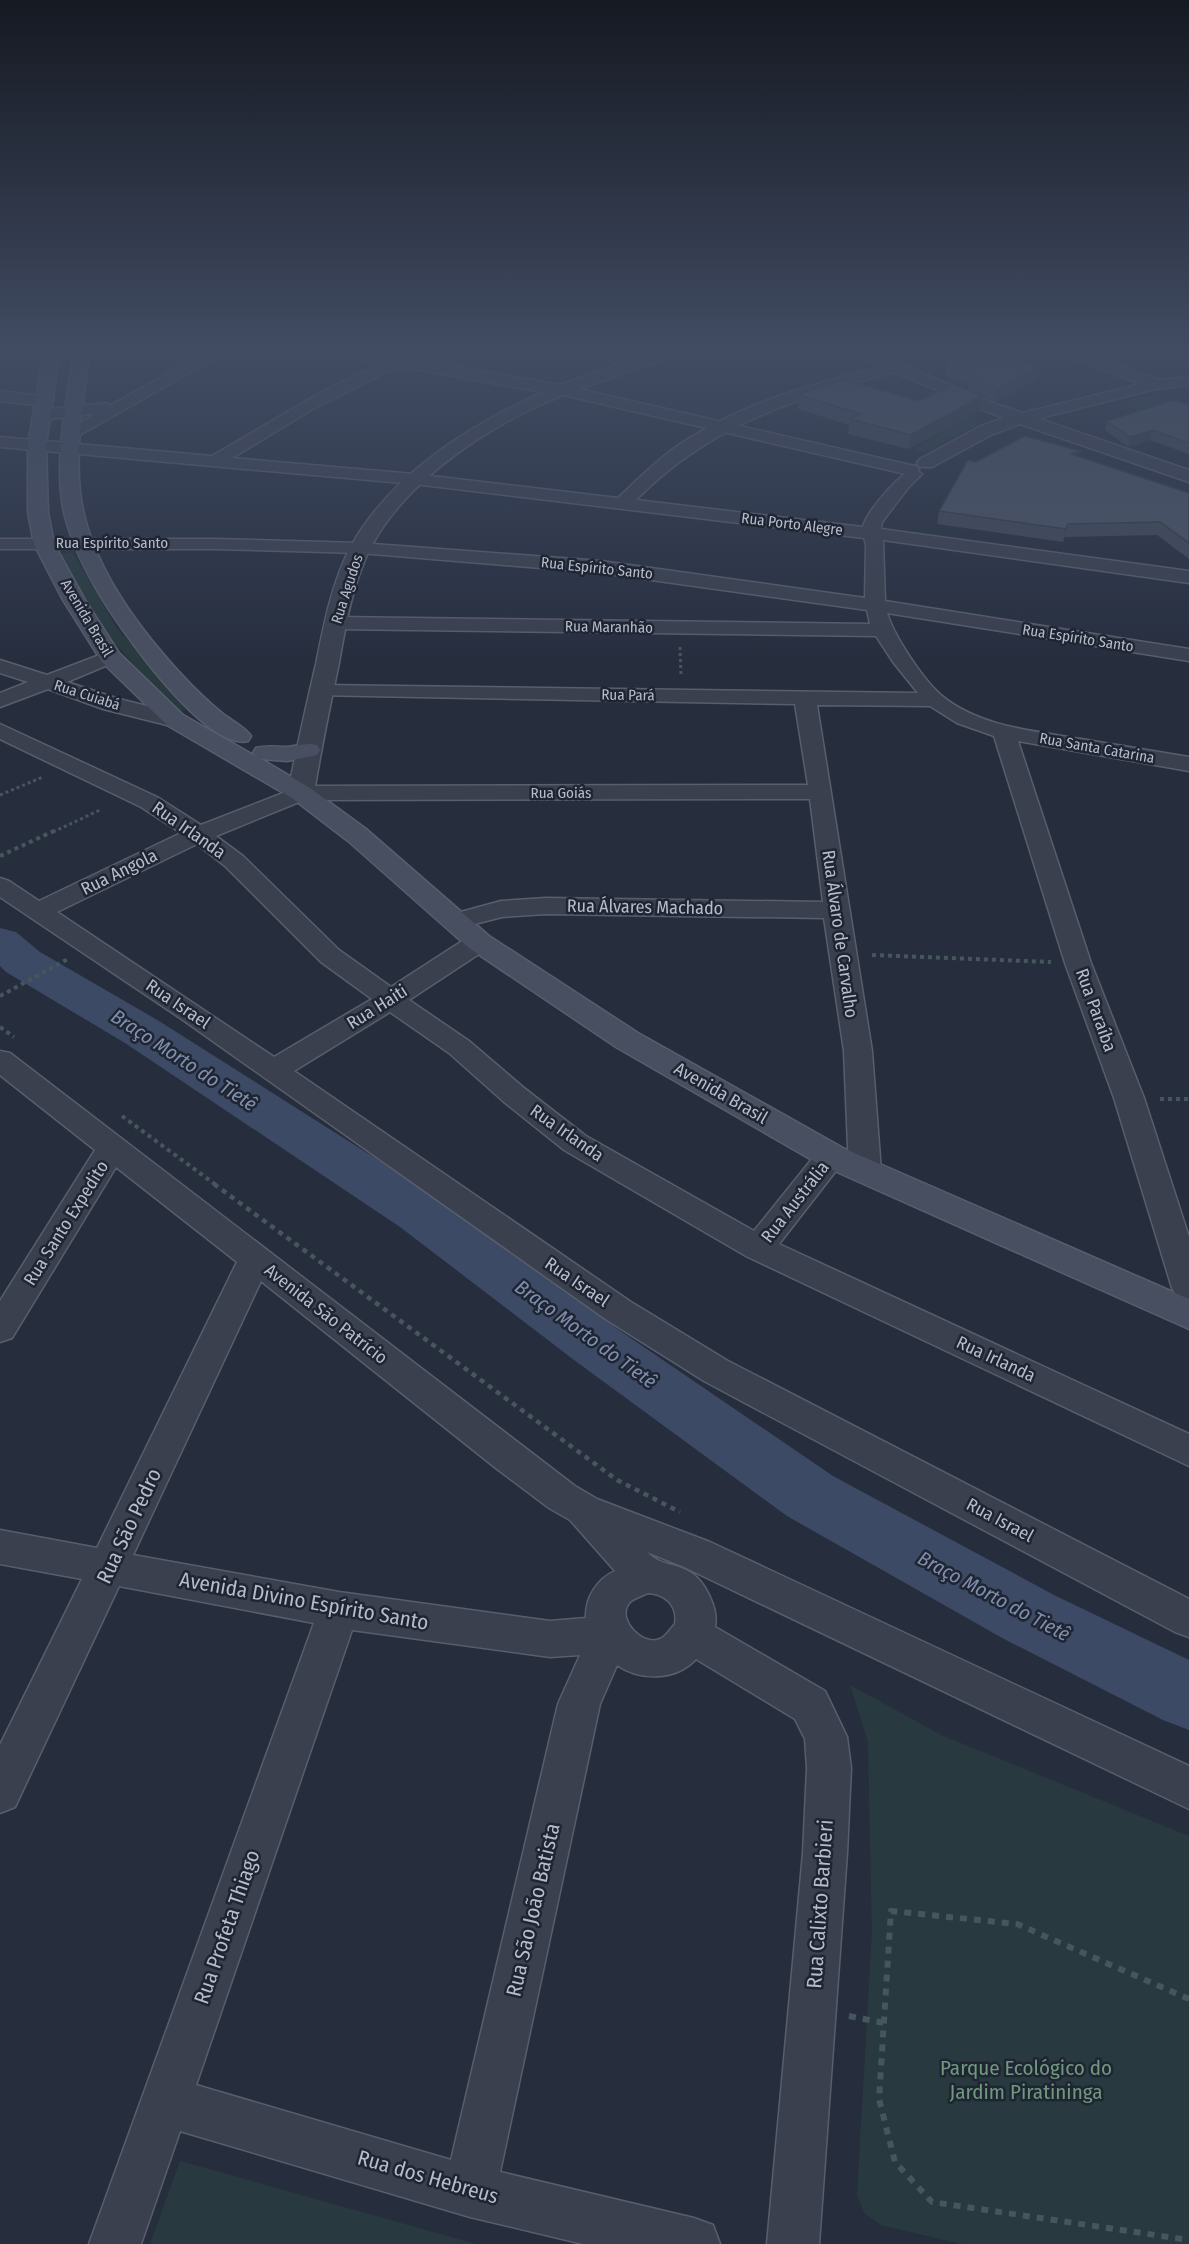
<svg xmlns="http://www.w3.org/2000/svg" width="1189" height="2244" font-family="'Fira Sans Condensed',sans-serif">
  <rect width="100%" height="100%" fill="#262e3e"/>
  <g fill="#283a3f">
    <path d="M1151 395 1173 404 1141 412 1120 403Z"/>
    <path d="M959 416 983 422 924 452 913 449 940 435 931 432Z"/>
    <path d="M72 552 116 627 186 710 174 712 104 630 60 554Z"/>
    <path d="M850 1685 941 1735 1189 1836V2244H961L881 2225 865 2214 857 2196 872 1932 868 1742Z"/>
    <path d="M180 2161 476 2244H150Z"/>
  </g>
  <g fill="none" stroke-linecap="round" stroke-linejoin="round">
    <path fill="#3d4a65" fill-rule="evenodd" d="M0 928 16 932 40 952 159 1021 440 1199 616 1328 833 1476 1054 1595 1189 1660V1730L1163 1720 1004 1639 787 1516 574 1360 400 1227 125 1043 6 972 0 966Z"/>
    <defs>
      <path id="service" d="M570 350H583L635 364 631 366Z"/>
      <g id="minor">
        <path d="M12 350H52L58 354C51 362 20 357 12 350Z"/>
        <path d="M211 350H229L78 436 72 438 64 433 95 414 41 420 33 415 41 410 105 403 111 405Z"/>
        <path d="M1058 350H1078L1158 380 1189 377V385L1156 389 1020 423 1014 421 1012 418 1014 415 1141 384 1060 353Z"/>
        <path d="M399 356 404 357 406 360 404 363 311 410 232 458 414 474 618 498C636 481 653 464 673 449 738 403 818 382 894 364L901 368 899 371C797 398 712 423 636 500L863 527C866 512 900 473 914 469L922 474 908 488 882 522 881 529 1189 571V583L883 540 885 601 1189 649V661L887 613C894 636 923 680 942 696 980 727 1034 731 1081 739 1117 745 1153 751 1189 757V771L1018 741 1091 963 1144 1098 1189 1237V1300L1177 1297 1172 1288 1114 1098 1065 963 994 736 957 723 930 706 817 705 872 1051 881 1171 876 1179 865 1182 854 1179 849 1171 844 1051 824 918 546 914 502 917 455 929 446 926 442 921 446 916 501 901 546 898 823 902 810 799 304 800 216 836 243 856 339 950 391 987 470 936 479 934 488 936 492 942 488 948 409 1000 469 1041 524 1088 586 1136 754 1231 820 1149 831 1145 842 1149 846 1156 842 1163 779 1244 1189 1434V1466L746 1256 564 1150 504 1102 449 1053 390 1012 294 1071 631 1302 728 1361 1189 1599V1637L1175 1632 704 1381 607 1320 183 1020 0 897V878L9 881 39 901 181 833 141 807 0 739V724L157 797 201 825 301 786 808 785 795 704 314 695 310 691 314 687 321 685 918 693 893 662 876 636 335 629 328 627 325 623 328 619 335 617 870 624 867 610 601 573 360 553 216 549H0V539H216L360 543 601 561 865 598 866 544 864 538 414 484 0 447V437L212 456 323 391ZM197 844 225 866 321 962 372 999 274 1057 57 912Z"/>
        <path d="M0 391 43 396 51 401 43 406 0 401Z"/>
        <path d="M110 651 117 653 120 657 117 661 67 682 119 699 183 715 186 720 183 725 175 727 103 709 48 689 0 707V693L28 682 0 673V660L47 675Z"/>
        <path d="M0 1051 10 1053 575 1486 597 1499 710 1542 1189 1766V1809L682 1566 647 1552C665 1572 691 1557 709 1595 714 1606 717 1615 715 1627L825 1691 847 1737 851 1768 847 1853 819 2244H767L803 1853 807 1768 805 1739 795 1719 696 1659C676 1681 640 1681 617 1665L600 1704 500 2172 694 2218 713 2225 720 2244H583L470 2217 180 2131 141 2244H89L314 1623 119 1586 15 1807 0 1813V1745L82 1579 0 1564V1530L97 1548 237 1262 116 1167 12 1338 0 1342V1301L95 1150 0 1075ZM261 1281 497 1469 549 1508 570 1520 615 1571C597 1579 585 1598 586 1618L550 1621 339 1592 133 1555ZM648 1593C665 1594 678 1605 675 1624 671 1628 667 1635 662 1638 645 1649 614 1619 630 1602 634 1598 642 1596 648 1593ZM352 1630 550 1657 580 1655 558 1704 451 2160 196 2085Z"/>
      </g>
      <g id="tertiary">
        <path d="M327 350H362L560 385 660 350H684L682 353 579 389 910 465 916 466 919 470 916 474 910 475 563 395C493 423 409 477 372 545 353 581 346 623 339 663 330 706 321 749 314 793L310 798 301 801 292 798 288 793C296 750 306 707 316 664 324 624 332 582 351 546 392 473 469 426 543 392L335 355Z"/>
        <path d="M847 350H868L993 403 1189 470V482L1020 424 991 435 932 467H920L917 463 920 459 979 427 1003 418 849 353Z"/>
      </g>
      <g id="secondary">
        <path d="M44 350H60L46 445 48 512 54 544 85 600 119 653 183 715 255 756 253 753 256 748C267 745 276 747 287 747 298 746 306 742 317 745L320 750 317 755 287 761 261 759 310 788 366 829 489 936 638 1033 843 1148 1189 1299V1329L819 1164 616 1047 469 948 348 841 292 798 167 725 102 662 63 600 34 544 28 512V445Z"/>
        <path d="M74 350H90C84 396 75 444 80 491 87 559 135 624 180 673 193 687 207 701 223 714 232 721 244 726 251 736L248 741C205 752 118 626 98 592 83 566 69 538 63 508 54 457 67 401 74 350Z"/>
      </g>
    </defs>
    <use href="#service" stroke="#585e6c" stroke-width="3"/>
    <use href="#minor" stroke="#585e6c" stroke-width="3"/>
    <use href="#tertiary" stroke="#585e6c" stroke-width="3"/>
    <use href="#secondary" stroke="#585e6c" stroke-width="3"/>
    <g stroke="#46575c" stroke-width="3" stroke-dasharray="3 3" stroke-linecap="butt">
      <path d="M680 647 681 675"/>
      <path d="M0 795 43 777"/>
      <path d="M53 832 100 810"/>
    </g>
    <g stroke="#46575c" stroke-width="4" stroke-dasharray="4 4" stroke-linecap="butt">
      <path d="M0 856 56 830"/>
      <path d="M872 955 1051 962"/>
      <path d="M0 996 68 959"/>
      <path d="M0 1027 14 1037"/>
      <path d="M1160 1099H1189"/>
      <path d="M122 1116 216 1185"/>
    </g>
    <path stroke="#46575c" stroke-width="4.5" stroke-dasharray="5 5" stroke-linecap="butt" d="M214 1184 617 1480 680 1512"/>
    <g stroke="#46575c" stroke-width="6" stroke-dasharray="7 7" stroke-linecap="butt">
      <path d="M1189 1999 1017 1924 891 1911 879 2099 895 2162 932 2202 1189 2240"/>
      <path d="M849 2016 884 2023"/>
    </g>
    <use href="#service" fill="#3a404e" fill-rule="evenodd"/>
    <use href="#minor" fill="#3a404e" fill-rule="evenodd"/>
    <use href="#tertiary" fill="#3a404e" fill-rule="evenodd"/>
    <use href="#secondary" fill="#484f60" fill-rule="evenodd"/>
  </g>
  <g fill="#414958">
    <path d="M947 361 1039 366 1037 379 996 402 968 390V385L945 375Z"/>
    <path d="M799 395 920 401 980 411 909 449 848 434 849 425 798 409Z"/>
    <path d="M1189 405V454L1150 440 1128 447 1105 430 1107 421Z"/>
    <path d="M1079 456 1189 493V559L1157 535 1065 537 1063 542 937 524 939 511 976 462Z"/>
  </g>
  <g fill="#353c47">
    <path d="M1039 366 1037 379 996 402 998 388Z"/>
    <path d="M982 396 980 411 909 449 911 435Z"/>
    <path d="M1153 430 1150 440 1128 447 1130 437Z"/>
    <path d="M1080 451 1077 463 1071 454Z"/>
    <path d="M1068 524 1065 537 1063 542 1066 529Z"/>
  </g>
  <g fill="#4c5566" stroke="#353c47" stroke-width="1.5">
    <path d="M998 350 1039 366 998 388 970 376 975 373 947 361Z"/>
    <path d="M841 379 920 401 953 384 982 396 911 435 850 419 861 414 799 395Z"/>
    <path d="M1173 400 1189 405V443L1153 430 1130 437 1107 421Z"/>
    <path d="M1025 436 1080 451 1071 454 1189 493V543L1160 522 1068 524 1066 529 939 511 968 460 976 462Z"/>
  </g>
  <linearGradient id="sky" x2="0" y2="1"><stop stop-color="#151922"/><stop offset="0.53" stop-color="#414c63"/><stop offset="1" stop-color="#414c63" stop-opacity="0"/></linearGradient>
  <rect width="1189" height="664" fill="url(#sky)"/>
  <g text-anchor="middle" dominant-baseline="central" stroke-width="5" stroke-linejoin="round" paint-order="stroke">
    <g font-size="15" fill="#b6bcc9" stroke="#1f2533">
      <text transform="translate(792 524) rotate(7)">Rua Porto Alegre</text>
      <text x="112" y="543">Rua Espírito Santo</text>
      <text transform="translate(597 568) rotate(6)">Rua Espírito Santo</text>
      <text transform="translate(347 589) rotate(-72)">Rua Agudos</text>
      <text transform="translate(87 618) rotate(59)">Avenida Brasil</text>
      <text transform="translate(609 627) rotate(1)">Rua Maranhão</text>
      <text transform="translate(1078 638) rotate(9)">Rua Espírito Santo</text>
      <text transform="translate(87 695) rotate(18)">Rua Cuiabá</text>
      <text transform="translate(628 695) rotate(1)">Rua Pará</text>
      <text transform="translate(1097 748) rotate(10)">Rua Santa Catarina</text>
      <text x="561" y="793">Rua Goiás</text>
    </g>
    <g font-size="18" fill="#b6bcc9" stroke="#1f2533">
      <text transform="translate(189 830) rotate(35)">Rua Irlanda</text>
      <text transform="translate(119 872) rotate(-26)">Rua Angola</text>
      <text transform="translate(645 907) rotate(1)">Rua Álvares Machado</text>
      <text transform="translate(840 934) rotate(82)">Rua Álvaro de Carvalho</text>
      <text transform="translate(178 1004) rotate(34)">Rua Israel</text>
      <text transform="translate(377 1007) rotate(-32)">Rua Haiti</text>
      <text transform="translate(1096 1010) rotate(70)">Rua Paraíba</text>
      <text transform="translate(721 1093) rotate(30)">Avenida Brasil</text>
      <text transform="translate(567 1133) rotate(35)">Rua Irlanda</text>
      <text transform="translate(795 1202) rotate(-52)">Rua Austrália</text>
      <text transform="translate(66 1223) rotate(-58)">Rua Santo Expedito</text>
      <text transform="translate(577 1282) rotate(34)">Rua Israel</text>
      <text transform="translate(326 1314) rotate(38)">Avenida São Patrício</text>
      <text transform="translate(996 1359) rotate(25)">Rua Irlanda</text>
      <text transform="translate(1000 1520) rotate(28)">Rua Israel</text>
    </g>
    <g font-size="20" font-style="italic" fill="#7f8fae" stroke="#1f2533">
      <text transform="translate(184 1060) rotate(33)">Braço Morto do Tietê</text>
      <text transform="translate(586 1334) rotate(36)">Braço Morto do Tietê</text>
      <text transform="translate(994 1596) rotate(28)">Braço Morto do Tietê</text>
    </g>
    <g font-size="21" fill="#b6bcc9" stroke="#1f2533">
      <text transform="translate(129 1526) rotate(-65)">Rua São Pedro</text>
      <text transform="translate(304 1601) rotate(10)">Avenida Divino Espírito Santo</text>
      <text transform="translate(820 1904) rotate(-86)">Rua Calixto Barbieri</text>
      <text transform="translate(533 1910) rotate(-77)">Rua São João Batista</text>
      <text transform="translate(227 1927) rotate(-71)">Rua Profeta Thiago</text>
      <text transform="translate(428 2177) rotate(16)">Rua dos Hebreus</text>
    </g>
    <g font-size="21" fill="#6f987c" stroke="#1f2533">
      <text x="1026" y="2068">Parque Ecológico do<tspan x="1026" dy="24">Jardim Piratininga</tspan></text>
    </g>
  </g>
</svg>
